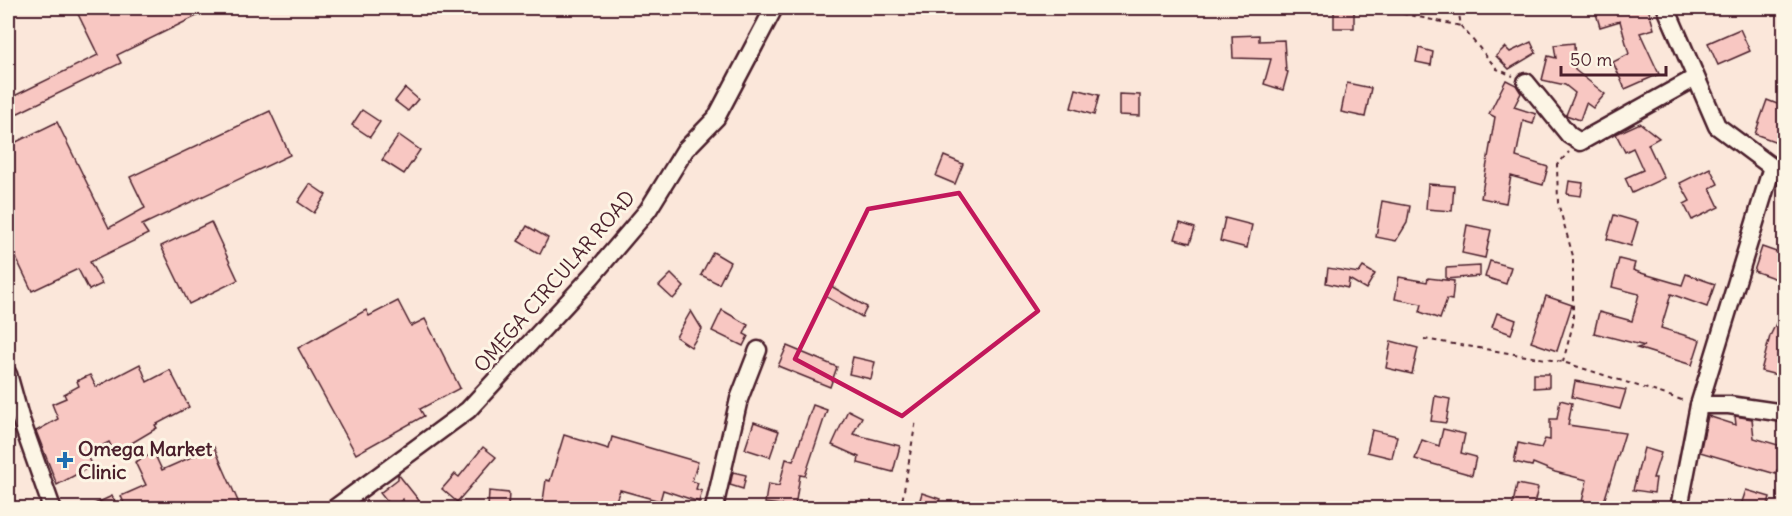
<svg xmlns="http://www.w3.org/2000/svg" width="1792" height="516" font-family="Delius,sans-serif">
  <rect width="100%" height="100%" fill="#fbe7da"/>
  <filter id="ink" filterUnits="userSpaceOnUse"><feTurbulence type="fractalNoise" baseFrequency=".0167" numOctaves="2"/><feDisplacementMap in="SourceGraphic" scale="12" xChannelSelector="R" yChannelSelector="G"/><feConvolveMatrix kernelMatrix="1 2 1 2 8 2 1 2 1" color-interpolation-filters="sRGB"/></filter>
  <g filter="url(#ink)">
    <g fill="#f8c7c2" stroke="#4a1f2b" stroke-width="1.5">
      <path d="M75 8H213L117 55 121 63 8 118V99L98 55Z"/>
      <path d="M1604 8H1648L1654 29 1640 33 1659 74 1625 89 1613 62 1629 54 1620 21 1600 27 1595 10Z"/>
      <rect x="1334" y="9" width="20" height="19"/>
      <path d="M1740 29 1750 51 1718 65 1708 43Z"/>
      <path d="M1259 35V41L1284 40 1286 71 1288 72 1283 90 1264 84 1271 59 1233 58 1232 36Z"/>
      <path d="M1531 42 1536 53 1509 69 1496 56 1505 47 1510 52Z"/>
      <path d="M1574 43 1575 70 1605 94 1593 108 1586 103 1580 120 1566 115 1575 93 1565 85 1542 80 1548 56 1556 58 1554 45Z"/>
      <path d="M1419 48 1433 52 1431 65 1416 62Z"/>
      <path d="M1506 80 1516 85 1521 93 1514 107 1536 114 1533 124 1523 121 1516 157 1548 167 1543 185 1511 176 1506 203 1481 198 1495 117 1489 114Z"/>
      <path d="M1347 83 1371 88 1365 117 1341 112Z"/>
      <path d="M405 88 418 99 408 111 395 101Z"/>
      <path d="M1076 89 1099 95 1094 115 1071 108Z"/>
      <path d="M1119 94 1140 95V116L1119 115Z"/>
      <path d="M1767 100 1785 107V145L1755 134Z"/>
      <path d="M362 110 380 122 370 137 352 125Z"/>
      <path d="M270 111 290 155 142 225 148 234 90 262 102 284 89 290 78 269 32 291 8 241V146L57 122 109 228 145 208 130 177Z"/>
      <path d="M1640 123 1659 138 1648 144 1664 178 1632 193 1625 178 1643 170 1633 148 1625 152 1616 134Z"/>
      <path d="M399 135 420 150 404 174 382 160Z"/>
      <path d="M944 156 963 164 955 184 936 176Z"/>
      <path d="M1710 168 1718 184 1710 188 1719 207 1692 220 1684 204 1690 201 1680 183Z"/>
      <path d="M1569 181 1583 183 1581 196 1567 194Z"/>
      <path d="M310 184 326 195 314 213 298 202Z"/>
      <path d="M1428 184 1454 186 1452 211 1426 209Z"/>
      <path d="M1382 201 1410 206 1407 223 1396 241 1376 237Z"/>
      <path d="M1614 215 1638 222 1631 246 1607 239Z"/>
      <path d="M1225 218 1252 225 1247 248 1220 241Z"/>
      <path d="M211 222 238 280 189 304 161 246Z"/>
      <path d="M1180 223 1195 228 1190 243 1175 239Z"/>
      <path d="M1467 225 1491 230 1485 258 1462 253Z"/>
      <path d="M527 226 548 238 540 254 518 241Z"/>
      <path d="M1762 247 1785 255V282L1754 271Z"/>
      <path d="M713 252 730 262 719 284 701 275Z"/>
      <path d="M1619 259 1635 263 1633 270 1641 273 1682 285 1686 274 1715 284 1707 307 1671 294 1661 328 1700 340 1692 365 1637 348 1645 346 1594 333 1599 312 1632 321 1639 294 1612 287Z"/>
      <path d="M1490 261 1511 267 1506 284 1485 277Z"/>
      <path d="M1480 266V276L1446 279V268Z"/>
      <path d="M1363 267 1375 274 1366 289 1349 279 1348 288 1326 283 1328 268 1359 273Z"/>
      <path d="M671 274 684 287 673 299 659 286Z"/>
      <path d="M1399 277 1427 282 1428 278 1454 281 1452 300 1447 299 1440 319 1420 312 1422 304 1395 299Z"/>
      <path d="M831 286 867 307 862 317 825 296Z"/>
      <path d="M1546 296 1572 305 1557 351 1531 342Z"/>
      <path d="M398 301 411 326 425 319 460 388 420 409 424 416 356 454 298 348 366 310 369 316Z"/>
      <path d="M1785 305V377L1761 371 1770 336Z"/>
      <path d="M722 310 748 325 744 334 748 336 743 346 712 331Z"/>
      <path d="M691 311 702 329 691 347 676 337Z"/>
      <path d="M1497 313 1516 320 1511 334 1492 327Z"/>
      <path d="M1391 341 1418 348 1412 374 1386 368Z"/>
      <path d="M787 346 837 367 830 387 778 366Z"/>
      <path d="M853 357 875 362 871 379 849 374Z"/>
      <path d="M140 364 147 382 170 370 189 407 155 425 157 428 115 453 109 442 86 454 92 466 57 485 36 431 58 419 52 404 66 398 64 394 79 386 77 381 90 375 96 387Z"/>
      <path d="M1534 374H1549V387L1534 388Z"/>
      <path d="M1575 381 1626 390 1620 409 1572 397Z"/>
      <path d="M1435 396 1450 399 1446 423 1431 421Z"/>
      <path d="M1560 400 1572 403 1568 425 1625 433 1602 508 1581 506 1587 480 1555 472 1533 463 1532 466 1514 462 1518 443 1541 448 1545 439 1550 440V419H1557Z"/>
      <path d="M813 405 827 410 805 476 800 475 795 507 765 503 768 484 779 486 786 459 793 461Z"/>
      <path d="M848 410 862 417 853 434 900 446 893 472 858 463 859 457 832 445Z"/>
      <path d="M1708 416 1736 425 1735 416 1752 419 1754 438 1785 447V470H1777L1776 474 1700 452Z"/>
      <path d="M754 422 779 431 770 457 745 449Z"/>
      <path d="M1443 429 1465 434 1461 453 1476 457 1472 475 1415 459 1422 440 1439 446Z"/>
      <path d="M1372 430 1397 436 1392 458 1367 452Z"/>
      <path d="M564 435 609 449 612 437 698 462 692 481 698 483 696 489 702 491 699 502 663 490 660 501 620 490 613 508H542L546 480 550 481Z"/>
      <path d="M214 447 241 508H126L121 496 146 485 135 462 154 453 162 470Z"/>
      <path d="M483 447 496 457 457 502 442 489 455 474 459 477Z"/>
      <path d="M1644 448 1661 453 1653 478H1656L1654 493 1633 490Z"/>
      <path d="M733 472 746 475 743 489 730 485Z"/>
      <path d="M398 474 425 508H405L403 499 392 508 380 493 398 479Z"/>
      <path d="M1517 484 1538 488 1533 508H1512Z"/>
      <path d="M1746 490 1770 497 1767 508H1740Z"/>
      <path d="M489 491 509 493 508 508H488Z"/>
      <path d="M922 493 940 499 937 508 918 506Z"/>
      <path d="M112 496 118 508H86Z"/>
    </g>
    <g fill="none" stroke-linecap="round" stroke-linejoin="round">
      <defs>
        <g id="minor">
          <path d="M1666 8 1717 126 1772 167 1784 172"/>
          <path d="M1526 82 1569 135 1580 142 1695 78"/>
          <path d="M8 374 20 417 52 508"/>
          <path d="M1699 405H1729L1784 413"/>
          <path d="M335 508 468 410 592 276 648 210 685 150 716 118 774 8"/>
          <path d="M714 508 739 399 758 350"/>
          <path d="M1679 508 1699 405 1772 167"/>
        </g>
      </defs>
      <use href="#minor" stroke="#4a1f2b" stroke-width="21"/>
      <g stroke="#4a1f2b" stroke-width="2" stroke-dasharray="4.5 4.5" stroke-linecap="butt">
        <path d="M1376 8 1461 26"/>
        <path d="M1458 8 1461 26 1497 69 1513 76"/>
        <path d="M1424 339 1563 362 1685 401"/>
        <path d="M1563 362 1573 324V256L1558 203 1557 165 1569 152"/>
        <path d="M1453 502 1475 508"/>
        <path d="M901 508 916 420"/>
      </g>
      <use href="#minor" stroke="#fcf5e5" stroke-width="16"/>
    </g>
  </g>
  <path fill="none" stroke="#c2185b" stroke-width="4.5" stroke-linejoin="round" d="M959 193 1038 311 902 416 795 359 868 209Z"/>
  <path fill="#1f6fb2" stroke="#fcf5e5" stroke-width="2" d="M62 451h6v6h6v6h-6v6h-6v-6h-6v-6h6z"/>
  <g text-anchor="middle" dominant-baseline="central" stroke-width="6" stroke-linejoin="round" paint-order="stroke">
    <g font-size="20" fill="#4a1f2b" stroke="#fcf5e5">
      <text transform="translate(554 281) rotate(-49)">OMEGA CIRCULAR ROAD</text>
    </g>
    <g font-size="20" font-weight="bold" fill="#4a1f2b" stroke="#fcf5e5" text-anchor="start">
      <text x="78" y="448">Omega Market<tspan x="78" dy="23">Clinic</tspan></text>
    </g>
  </g>
  <rect width="1792" height="516" fill="none" stroke="#fcf5e5" stroke-width="30"/>
  <rect x="15" y="15" width="1762" height="486" fill="none" stroke="#4a1f2b" stroke-width="2" filter="url(#ink)"/>
  <path d="M1561 66v9h105v-9" fill="none" stroke="#4a1f2b" stroke-width="3"/>
  <text x="1570" y="66" font-size="18" fill="#4a1f2b" stroke="#fcf5e5" stroke-width="4.5" paint-order="stroke">50 m</text>
</svg>
